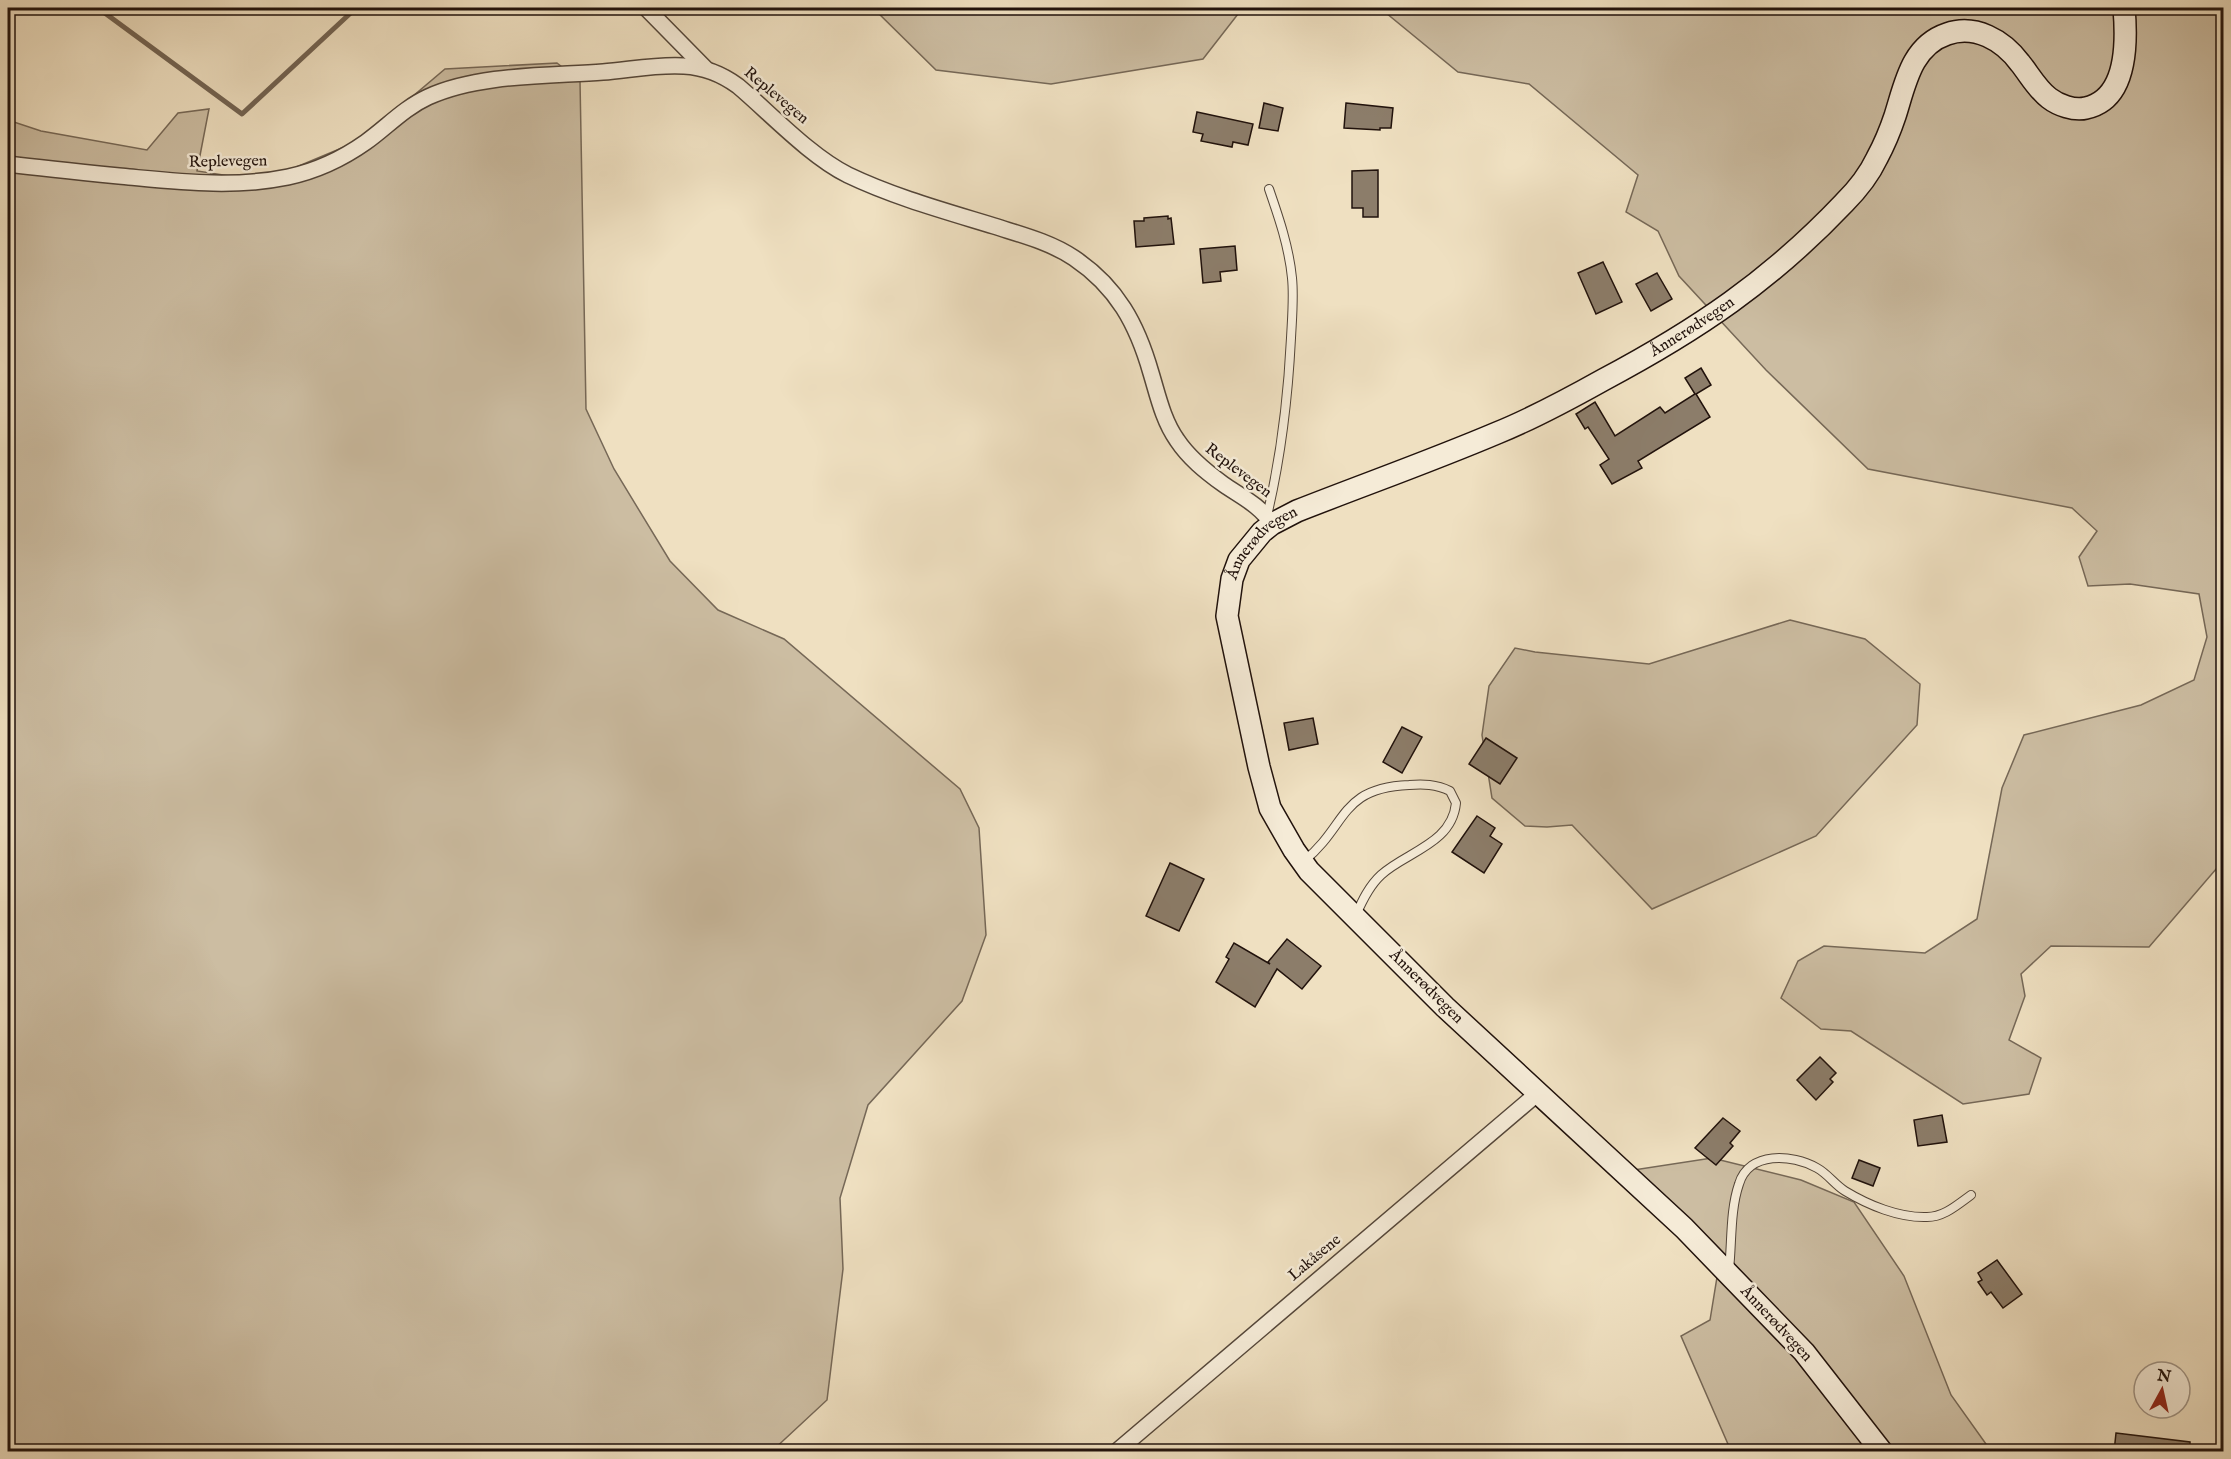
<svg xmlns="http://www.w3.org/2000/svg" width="2231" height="1459" font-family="'IM FELL English',serif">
  <rect width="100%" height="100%" fill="#efe0c1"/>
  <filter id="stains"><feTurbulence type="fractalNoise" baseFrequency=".00333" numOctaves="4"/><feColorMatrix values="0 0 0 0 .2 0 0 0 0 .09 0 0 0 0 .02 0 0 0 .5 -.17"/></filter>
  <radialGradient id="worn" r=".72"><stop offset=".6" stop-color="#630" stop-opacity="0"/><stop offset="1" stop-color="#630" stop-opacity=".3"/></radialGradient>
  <g fill="#ccbda2" stroke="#766857" stroke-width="1.5">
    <path d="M870 8H1280L1272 14H1238L1203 59 1051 84 936 70 875 10Z"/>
    <path d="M1380 8H2223V861L2149 947 2051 946 2021 974 2025 996 2009 1040 2041 1058 2029 1094 1963 1104 1851 1031 1821 1029 1781 998 1798 961 1824 946 1925 953 1977 919 2002 788 2024 735 2141 705 2194 680 2207 637 2199 594 2130 584 2088 586 2079 557 2097 531 2072 508 1868 469 1766 370 1679 276 1658 231 1626 212 1638 175 1529 84 1458 72Z"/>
    <path d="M557 63 580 81 586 409 614 469 670 561 718 610 784 639 960 789 979 828 986 935 962 1001 868 1105 840 1198 843 1269 827 1400 772 1451 8 1452V120L41 131 147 150 178 113 209 109 197 171 263 181 361 140 445 69Z"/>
    <path d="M1790 620 1865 639 1920 684 1917 725 1816 836 1652 909 1572 825 1547 827 1525 826 1492 798 1482 735 1489 686 1515 648 1535 652 1649 664Z"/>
    <path d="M1712 1158 1801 1180 1854 1202 1904 1276 1951 1395 1991 1451H1731L1681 1336 1710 1320 1718 1271 1627 1171Z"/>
  </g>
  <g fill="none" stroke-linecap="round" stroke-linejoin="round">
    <g stroke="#736453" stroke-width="5">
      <path d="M66 8 76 11 99 9"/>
      <path d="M98 8 242 114 356 8"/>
    </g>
  </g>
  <g fill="#8c7d6a" stroke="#21120c" stroke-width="1.5">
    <path d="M1264 103 1283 108 1278 131 1259 128Z"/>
    <path d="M1346 103 1393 108 1391 128H1380V130L1344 128Z"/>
    <path d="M1197 112 1253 124 1248 145 1233 142 1232 147 1201 141 1203 134 1193 132Z"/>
    <path d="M1378 170V217H1363V208H1352V171Z"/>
    <path d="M1168 216V219L1171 218 1174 244 1136 247 1134 221H1144V218Z"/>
    <path d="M1235 246 1237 270 1220 272 1221 281 1203 283 1200 249Z"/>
    <path d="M1603 262 1622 302 1596 314 1578 273Z"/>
    <path d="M1657 273 1672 299 1651 311 1636 284Z"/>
    <path d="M1701 368 1711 385 1696 394 1710 417 1638 461 1642 468 1612 484 1600 465 1609 459 1588 427 1585 429 1576 414 1595 402 1615 436 1660 407 1665 413 1695 394 1685 378Z"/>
    <path d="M1313 718 1318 744 1289 750 1284 723Z"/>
    <path d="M1402 727 1422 737 1402 773 1383 762Z"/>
    <path d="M1486 738 1517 758 1500 784 1469 764Z"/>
    <path d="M1477 816 1495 828 1490 836 1502 844 1484 873 1452 852Z"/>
    <path d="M1170 863 1204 879 1179 931 1146 916Z"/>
    <path d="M1287 939 1321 966 1302 989 1277 969 1255 1007 1216 982 1229 959 1226 957 1234 943 1270 964 1268 962Z"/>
    <path d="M1820 1057 1836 1073 1830 1079 1833 1082 1816 1100 1797 1080Z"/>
    <path d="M1942 1115 1947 1142 1918 1146 1914 1120Z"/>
    <path d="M1723 1118 1740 1131 1730 1143 1733 1146 1716 1165 1695 1148Z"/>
    <path d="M1859 1160 1880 1168 1873 1186 1852 1178Z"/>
    <path d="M1997 1260 2022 1294 2003 1308 1991 1292 1987 1295 1978 1282 1982 1280 1978 1273Z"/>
    <path d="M2116 1433 2190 1442V1452H2114Z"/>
  </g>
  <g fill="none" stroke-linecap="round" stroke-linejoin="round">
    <defs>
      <g id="service">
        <path d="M1267 516C1281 457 1288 398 1291 338 1292 318 1294 297 1292 278 1289 247 1279 218 1269 189"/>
        <path d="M1304 861C1348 825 1339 788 1409 785 1423 784 1436 784 1450 791L1456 803C1452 844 1406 852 1381 875 1369 886 1362 901 1356 915"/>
        <path d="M1729 1270C1732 1242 1730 1210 1739 1184 1749 1151 1792 1154 1817 1168 1828 1174 1834 1184 1845 1191 1868 1205 1899 1218 1927 1217 1944 1217 1957 1205 1971 1195"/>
      </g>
      <g id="minor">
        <path d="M646 8 706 69"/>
        <path d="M8 164C48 169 89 173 129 177 182 182 235 188 288 177 316 171 342 159 366 142 387 127 404 108 428 97 478 74 548 76 603 72 629 70 658 64 684 66 704 67 723 75 738 86 771 114 810 156 848 175 894 197 945 211 994 226 1022 235 1050 242 1074 258 1117 287 1137 324 1151 373 1158 396 1163 420 1177 440 1189 458 1205 471 1223 484 1240 496 1260 505 1272 524"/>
        <path d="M1116 1452 1538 1093"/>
      </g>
      <g id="secondary">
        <path id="s1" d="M1882 1452 1804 1352 1684 1228 1445 1007 1309 871 1294 850 1270 808 1259 767 1227 616 1232 579 1239 560 1262 532 1272 524 1297 511C1363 485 1431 461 1497 433 1534 418 1569 399 1603 380 1697 330 1770 281 1844 203 1857 190 1869 175 1877 158 1884 145 1890 131 1895 116 1905 85 1911 46 1947 34 1975 24 2003 40 2020 63 2029 74 2037 89 2049 98 2058 105 2074 111 2086 108 2128 99 2127 42 2124 8"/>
      </g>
    </defs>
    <use href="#service" stroke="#544639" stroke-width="10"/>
    <use href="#minor" stroke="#544639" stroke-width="18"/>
    <use href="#secondary" stroke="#21120c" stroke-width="24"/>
    <use href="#service" stroke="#f5ebd7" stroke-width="8"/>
    <use href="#minor" stroke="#f5ebd7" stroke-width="15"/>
    <use href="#secondary" stroke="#f5ebd7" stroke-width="21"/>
  </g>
  <g text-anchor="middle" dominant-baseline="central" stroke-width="5" stroke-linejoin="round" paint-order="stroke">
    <g font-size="16" fill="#21120c" stroke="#f5ebd7">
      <text transform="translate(776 96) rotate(40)">Replevegen</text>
      <text transform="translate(228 162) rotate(-1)">Replevegen</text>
      <text stroke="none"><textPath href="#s1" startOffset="1660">Ånnerødvegen</textPath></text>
      <text transform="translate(1238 471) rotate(37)">Replevegen</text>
      <text stroke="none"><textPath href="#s1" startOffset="1174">Ånnerødvegen</textPath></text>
      <text transform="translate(1426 987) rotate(45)">Ånnerødvegen</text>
      <text transform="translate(1315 1258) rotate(-40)">Lakåsene</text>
      <text transform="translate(1776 1324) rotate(47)">Ånnerødvegen</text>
    </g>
  </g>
  <rect width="2231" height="1459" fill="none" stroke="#efe0c1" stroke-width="30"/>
  <rect x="9" y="9" width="2213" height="1441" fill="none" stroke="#21120c" stroke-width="3"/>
  <rect x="15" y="15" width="2201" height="1429" fill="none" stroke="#21120c" stroke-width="1.5"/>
  <g transform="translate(2162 1390) rotate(8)"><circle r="28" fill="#f5ebd7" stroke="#a09486" stroke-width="1.5"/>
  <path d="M0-4.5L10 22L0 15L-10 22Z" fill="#8f2418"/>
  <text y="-9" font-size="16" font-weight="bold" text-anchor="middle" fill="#21120c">N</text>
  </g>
  <rect width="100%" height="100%" filter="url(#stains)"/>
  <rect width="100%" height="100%" fill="url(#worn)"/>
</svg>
